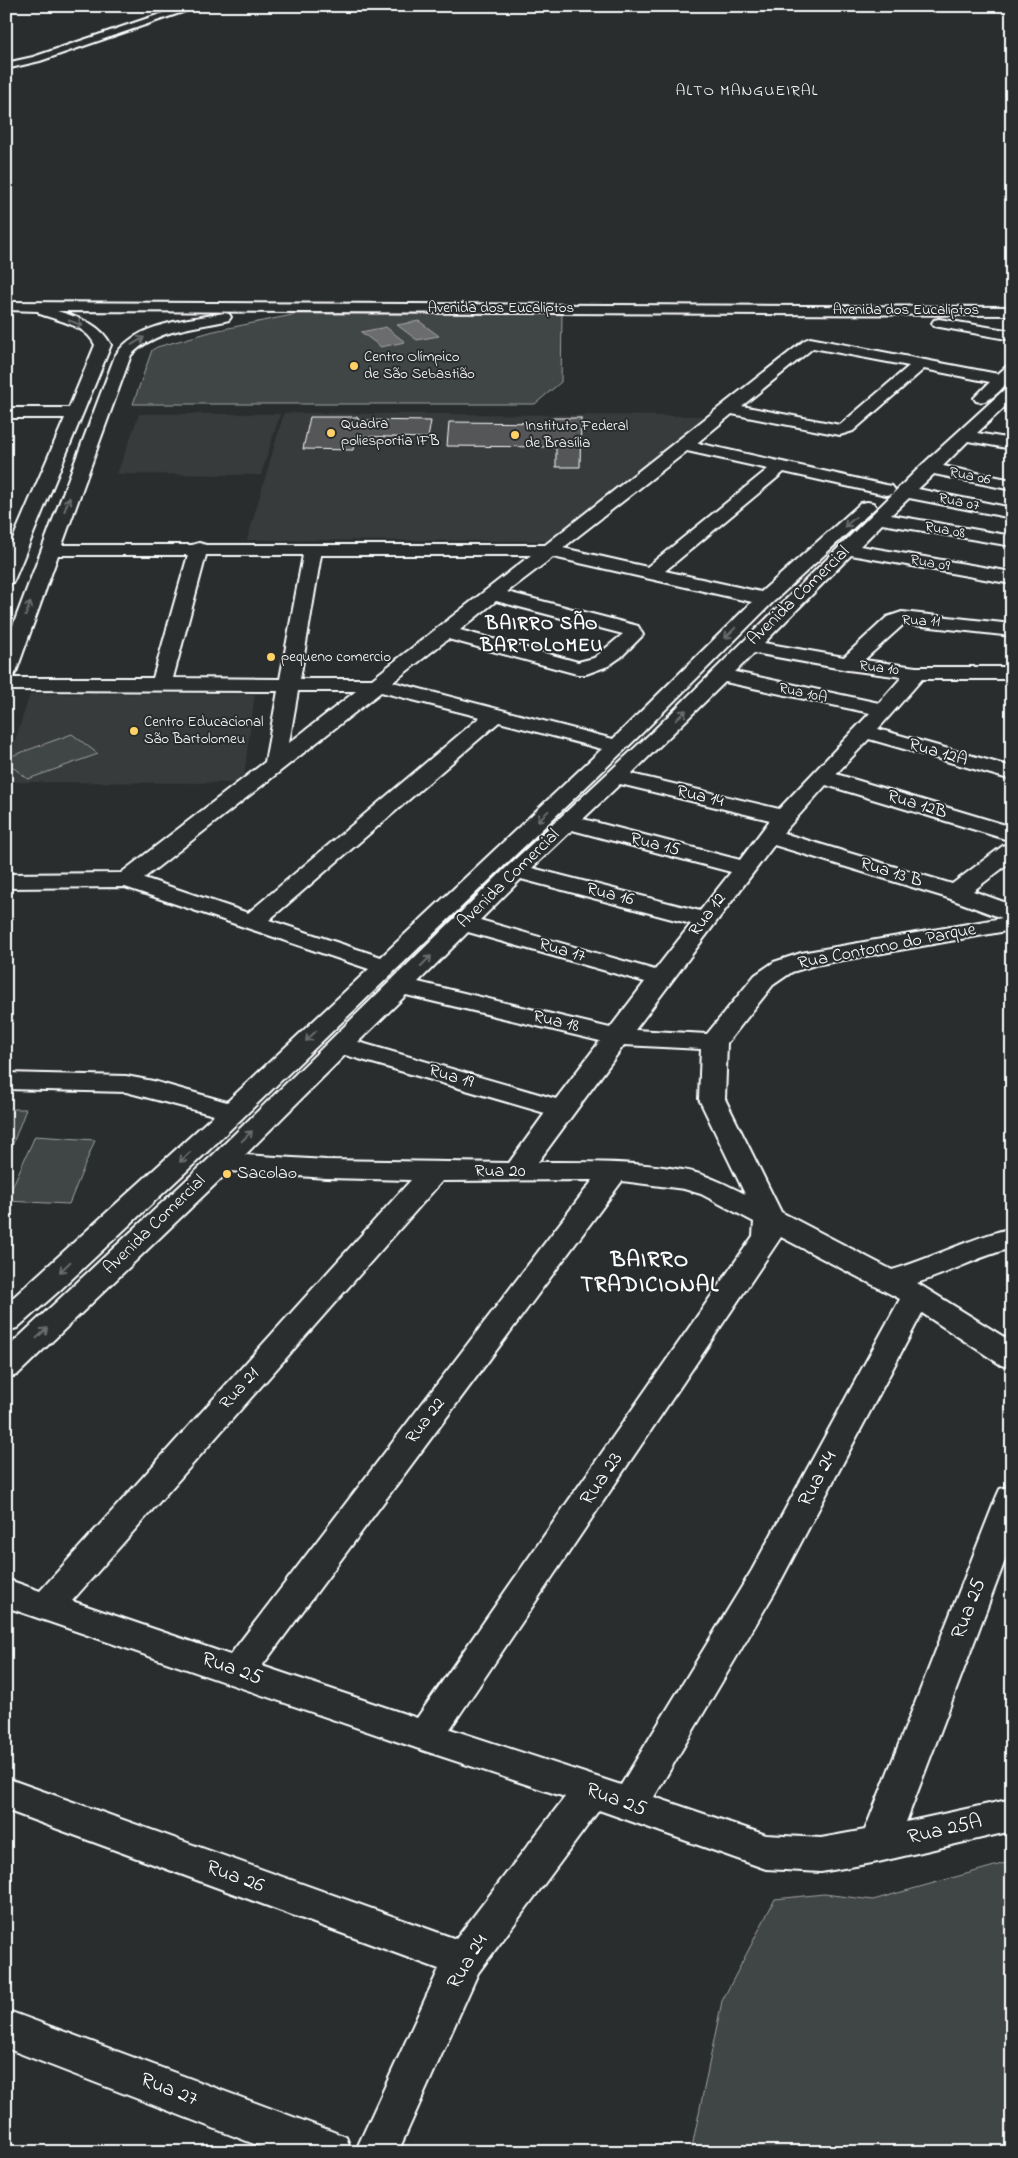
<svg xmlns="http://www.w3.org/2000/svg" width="1018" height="2158" font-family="'Indie Flower',sans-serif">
  <rect width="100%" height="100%" fill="#2a2d2e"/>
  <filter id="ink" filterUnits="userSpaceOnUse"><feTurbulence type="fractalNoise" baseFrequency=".02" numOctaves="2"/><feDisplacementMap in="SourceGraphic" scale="10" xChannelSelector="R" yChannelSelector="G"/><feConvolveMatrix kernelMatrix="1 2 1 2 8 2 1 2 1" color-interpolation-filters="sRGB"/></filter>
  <g filter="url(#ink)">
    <g fill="#373a3b">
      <path d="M284 413 713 416 547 541 247 540Z"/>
      <path d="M139 414H280L261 475 117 474Z"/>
      <path d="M30 694H255L244 775 234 783 6 782V768Z"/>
    </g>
    <g fill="#414445" stroke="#a0a2a2">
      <path d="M297 314H562L561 382 535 404H133L152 350 157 347 214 331Z"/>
      <path d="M72 734 98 754 28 779 6 762V758Z"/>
      <path d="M6 1109H26L6 1162Z"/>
      <path d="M35 1136 95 1140 69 1204 6 1201Z"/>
      <path d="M1009 1862 1012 1863V2152H691L722 2001 775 1899 824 1894 873 1900Z"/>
    </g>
    <g fill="#6a6c6d" stroke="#a6a7a7">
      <path d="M419 321 439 336 417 340 397 325Z"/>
      <path d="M386 327 405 342 381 347 361 332Z"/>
    </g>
    <g fill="#555758" stroke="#fff">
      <path d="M310 417H358V420L431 421 428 438 355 436 353 450 303 449Z"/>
      <path d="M553 418H581L580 467H556V449L553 447 447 446 449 422 553 423Z"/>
    </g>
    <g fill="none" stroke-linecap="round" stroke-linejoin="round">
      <defs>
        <g id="minor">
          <path d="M184 6H200L40 61 6 69V63L33 57Z"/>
          <path d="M6 302 1012 307V315L57 311C79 318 100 323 111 345L15 578 13 582 6 584V555L65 418H6V408H69L95 345C86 325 59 321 40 314L38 311 6 310Z"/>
          <path d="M224 313 229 314 231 317 229 320C196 328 156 329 131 355L62 545H192L199 543 206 545H545L805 340 810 338 998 374 1007 366 1012 364V378C1002 387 991 405 976 401L974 398 990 382 924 369 853 431 840 435 732 414 697 443 886 485 892 486 895 490 892 494 886 495 784 472 665 571 761 592 861 503 867 502 873 503 876 507 772 603 642 733 209 1150 59 1291 17 1328 6 1331V1304L214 1115 126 1092 6 1089V1073L126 1076 153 1081 227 1102 369 969 125 887 6 888V874L121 873 265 762 278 691 6 690V644L115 356C136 322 188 320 224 313ZM813 348 909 366 840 425 742 406ZM687 451 768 469 647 567 563 548ZM58 555H188L153 678H6L13 676 16 672ZM206 555H303L280 679 173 678ZM321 555H531L372 679H300ZM553 557 752 602 613 739 393 682 448 639 577 674H586L608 666 621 657 643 635 638 626 507 592ZM496 601 623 634 594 658 578 662 460 630ZM298 691H356L289 743ZM381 692 480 717 248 913 144 878ZM499 722 602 749 381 957 269 920Z"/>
          <path d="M939 319 1012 331V340L934 326 932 323 934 320Z"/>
          <path d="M1012 386V400L977 433 1012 439V449L968 441 943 466 1012 480V490L934 474 918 489 1012 508V518L909 498 891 515 1012 536V546L882 524 860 546 1012 572V584L851 555 764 643 844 657 887 617 902 612 1012 624V636L904 624 864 660 916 667H1012V679H922L878 729 1012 767V780L869 739 836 774 1012 827V841L826 785 783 833 952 884 1004 845 1012 843V861L973 891 1012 905V930L815 965 792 972 773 985 727 1043 725 1099 781 1212 892 1270C933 1258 970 1238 1012 1228V1248C979 1256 950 1273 917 1283L1012 1342V1368L1001 1365 922 1313 776 1590 654 1797 766 1835 821 1838 865 1830 996 1498 1000 1489 1012 1486V1542L906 1822 1012 1799V1831L878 1862 821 1872 766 1869 599 1810 478 1973 398 2152H355L439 1969 6 1810V1778L456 1939 565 1797 425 1751 6 1607V1579L40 1591 411 1180 326 1178 229 1171 17 1375 6 1378V1349L212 1156 508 866 653 731 923 464 1006 388ZM754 653 848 670 902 677 879 703 735 672ZM725 682 870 713 779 809 631 774ZM620 784 770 820 740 860 583 819ZM572 830 731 872 700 911 532 868ZM774 845 948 898 1002 918 801 953 774 962 755 975 707 1034 635 1030ZM521 879 691 924 655 970 480 920ZM468 932 645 982 610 1028 418 982ZM406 995 600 1041 556 1099 358 1042ZM624 1045 701 1049 699 1099 745 1194C727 1185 708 1175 688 1171 638 1161 588 1162 538 1162ZM345 1055 545 1113 509 1163 326 1160 245 1155ZM593 1180 230 1655 72 1601 442 1181ZM622 1181 684 1189 701 1194 754 1222 753 1236 417 1718 262 1666ZM781 1237 900 1299 752 1570 621 1785 450 1729Z"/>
          <path d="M6 2010 331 2131 346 2137 352 2152H275L6 2048Z"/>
        </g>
      </defs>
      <use href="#minor" stroke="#fff" stroke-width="4"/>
      <use href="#minor" fill="#2a2d2e" fill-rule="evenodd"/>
    </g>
    <defs><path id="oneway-shaft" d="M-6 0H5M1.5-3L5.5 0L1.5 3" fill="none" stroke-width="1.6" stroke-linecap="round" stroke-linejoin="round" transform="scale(1.25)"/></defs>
    <g stroke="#6a6c6d">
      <use href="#oneway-shaft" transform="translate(76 323) rotate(21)"/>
      <use href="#oneway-shaft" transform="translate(138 341) rotate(-31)"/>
      <use href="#oneway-shaft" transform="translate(67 504) rotate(-70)"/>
      <use href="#oneway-shaft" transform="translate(850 522) rotate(138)"/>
      <use href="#oneway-shaft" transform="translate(28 609) rotate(-70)"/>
      <use href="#oneway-shaft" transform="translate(730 633) rotate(135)"/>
      <use href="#oneway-shaft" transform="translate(681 715) rotate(-44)"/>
      <use href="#oneway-shaft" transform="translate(543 816) rotate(137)"/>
      <use href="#oneway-shaft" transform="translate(426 961) rotate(-45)"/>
      <use href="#oneway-shaft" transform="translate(311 1036) rotate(136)"/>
      <use href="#oneway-shaft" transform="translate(247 1136) rotate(-45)"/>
      <use href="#oneway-shaft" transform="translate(185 1157) rotate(137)"/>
      <use href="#oneway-shaft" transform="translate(65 1267) rotate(136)"/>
      <use href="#oneway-shaft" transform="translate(42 1333) rotate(-44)"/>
    </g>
  </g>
  <g fill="#ffd166" stroke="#2a2d2e" stroke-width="2">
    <circle cx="354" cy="366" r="5"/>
    <circle cx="331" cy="433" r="5"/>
    <circle cx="515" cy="435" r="5"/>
    <circle cx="271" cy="657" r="5"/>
    <circle cx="134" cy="731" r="5"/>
    <circle cx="227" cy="1174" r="5"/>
  </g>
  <g text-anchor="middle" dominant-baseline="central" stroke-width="4" stroke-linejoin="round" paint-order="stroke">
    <g font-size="15" fill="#fff" stroke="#2a2d2e">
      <text x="501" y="308">Avenida dos Eucaliptos</text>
      <text x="906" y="310">Avenida dos Eucaliptos</text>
      <text transform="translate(970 476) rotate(11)">Rua 06</text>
      <text transform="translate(959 502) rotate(11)">Rua 07</text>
      <text transform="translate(945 530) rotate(10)">Rua 08</text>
      <text transform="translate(930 563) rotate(10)">Rua 09</text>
      <text transform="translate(921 621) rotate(2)">Rua 11</text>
      <text transform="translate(879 668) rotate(7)">Rua 10</text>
      <text transform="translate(803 693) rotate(12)">Rua 10A</text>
    </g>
    <g font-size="15" fill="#fff" stroke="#2a2d2e" text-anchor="start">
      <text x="364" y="357">Centro Olímpico<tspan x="364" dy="17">de São Sebastião</tspan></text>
      <text x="341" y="424">Quadra<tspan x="341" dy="17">poliesportia IFB</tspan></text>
      <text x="525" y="426">Instituto Federal<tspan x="525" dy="17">de Brasília</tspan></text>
      <text x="281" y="657">pequeno comercio</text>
      <text x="144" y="722">Centro Educacional<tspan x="144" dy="17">São Bartolomeu</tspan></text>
    </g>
    <g font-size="16" letter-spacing="1" fill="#fff" stroke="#2a2d2e">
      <text x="747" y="91">ALTO MANGUEIRAL</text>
    </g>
    <g font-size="18" fill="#fff" stroke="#2a2d2e">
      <text transform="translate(799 596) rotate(-44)">Avenida Comercial</text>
      <text transform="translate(938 753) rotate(16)">Rua 12A</text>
      <text transform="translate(700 797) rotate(13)">Rua 14</text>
      <text transform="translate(917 805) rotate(17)">Rua 12B</text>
      <text transform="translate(655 845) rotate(14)">Rua 15</text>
      <text transform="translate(891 873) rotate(17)">Rua 13 B</text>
      <text transform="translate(509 879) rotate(-44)">Avenida Comercial</text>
      <text transform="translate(610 895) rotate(14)">Rua 16</text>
      <text transform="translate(708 915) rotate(-53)">Rua 12</text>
      <text transform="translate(887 947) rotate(-11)">Rua Contorno do Parque</text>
      <text transform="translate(562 951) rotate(16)">Rua 17</text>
      <text transform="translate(556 1022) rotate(13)">Rua 18</text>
      <text transform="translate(451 1077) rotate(16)">Rua 19</text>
      <text x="500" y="1172">Rua 20</text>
      <text transform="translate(155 1225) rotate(-44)">Avenida Comercial</text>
      <text transform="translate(240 1389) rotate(-48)">Rua 21</text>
      <text transform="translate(426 1421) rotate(-53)">Rua 22</text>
    </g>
    <g font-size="18" fill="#fff" stroke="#2a2d2e" text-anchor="start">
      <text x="237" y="1174">Sacolao</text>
    </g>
    <g font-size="19" font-weight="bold" letter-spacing="1" fill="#fff" stroke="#2a2d2e">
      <text x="542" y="624">BAIRRO SÃO<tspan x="542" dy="22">BARTOLOMEU</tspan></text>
    </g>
    <g font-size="21" fill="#fff" stroke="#2a2d2e">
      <text transform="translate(602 1479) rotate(-56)">Rua 23</text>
      <text transform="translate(818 1479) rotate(-62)">Rua 24</text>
      <text transform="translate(969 1609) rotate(-69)">Rua 25</text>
      <text transform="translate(232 1669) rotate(19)">Rua 25</text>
      <text transform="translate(616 1800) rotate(20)">Rua 25</text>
      <text transform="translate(945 1830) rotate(-13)">Rua 25A</text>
      <text transform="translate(235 1877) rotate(20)">Rua 26</text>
      <text transform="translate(468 1962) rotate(-59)">Rua 24</text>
      <text transform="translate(169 2090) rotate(21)">Rua 27</text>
    </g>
    <g font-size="22" font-weight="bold" letter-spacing="1" fill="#fff" stroke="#2a2d2e">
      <text x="650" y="1261">BAIRRO<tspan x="650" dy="25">TRADICIONAL</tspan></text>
    </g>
  </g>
  <rect width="1018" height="2158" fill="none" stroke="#2a2d2e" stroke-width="25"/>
  <rect x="12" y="12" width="993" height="2133" fill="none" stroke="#fff" stroke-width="2" filter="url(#ink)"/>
</svg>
